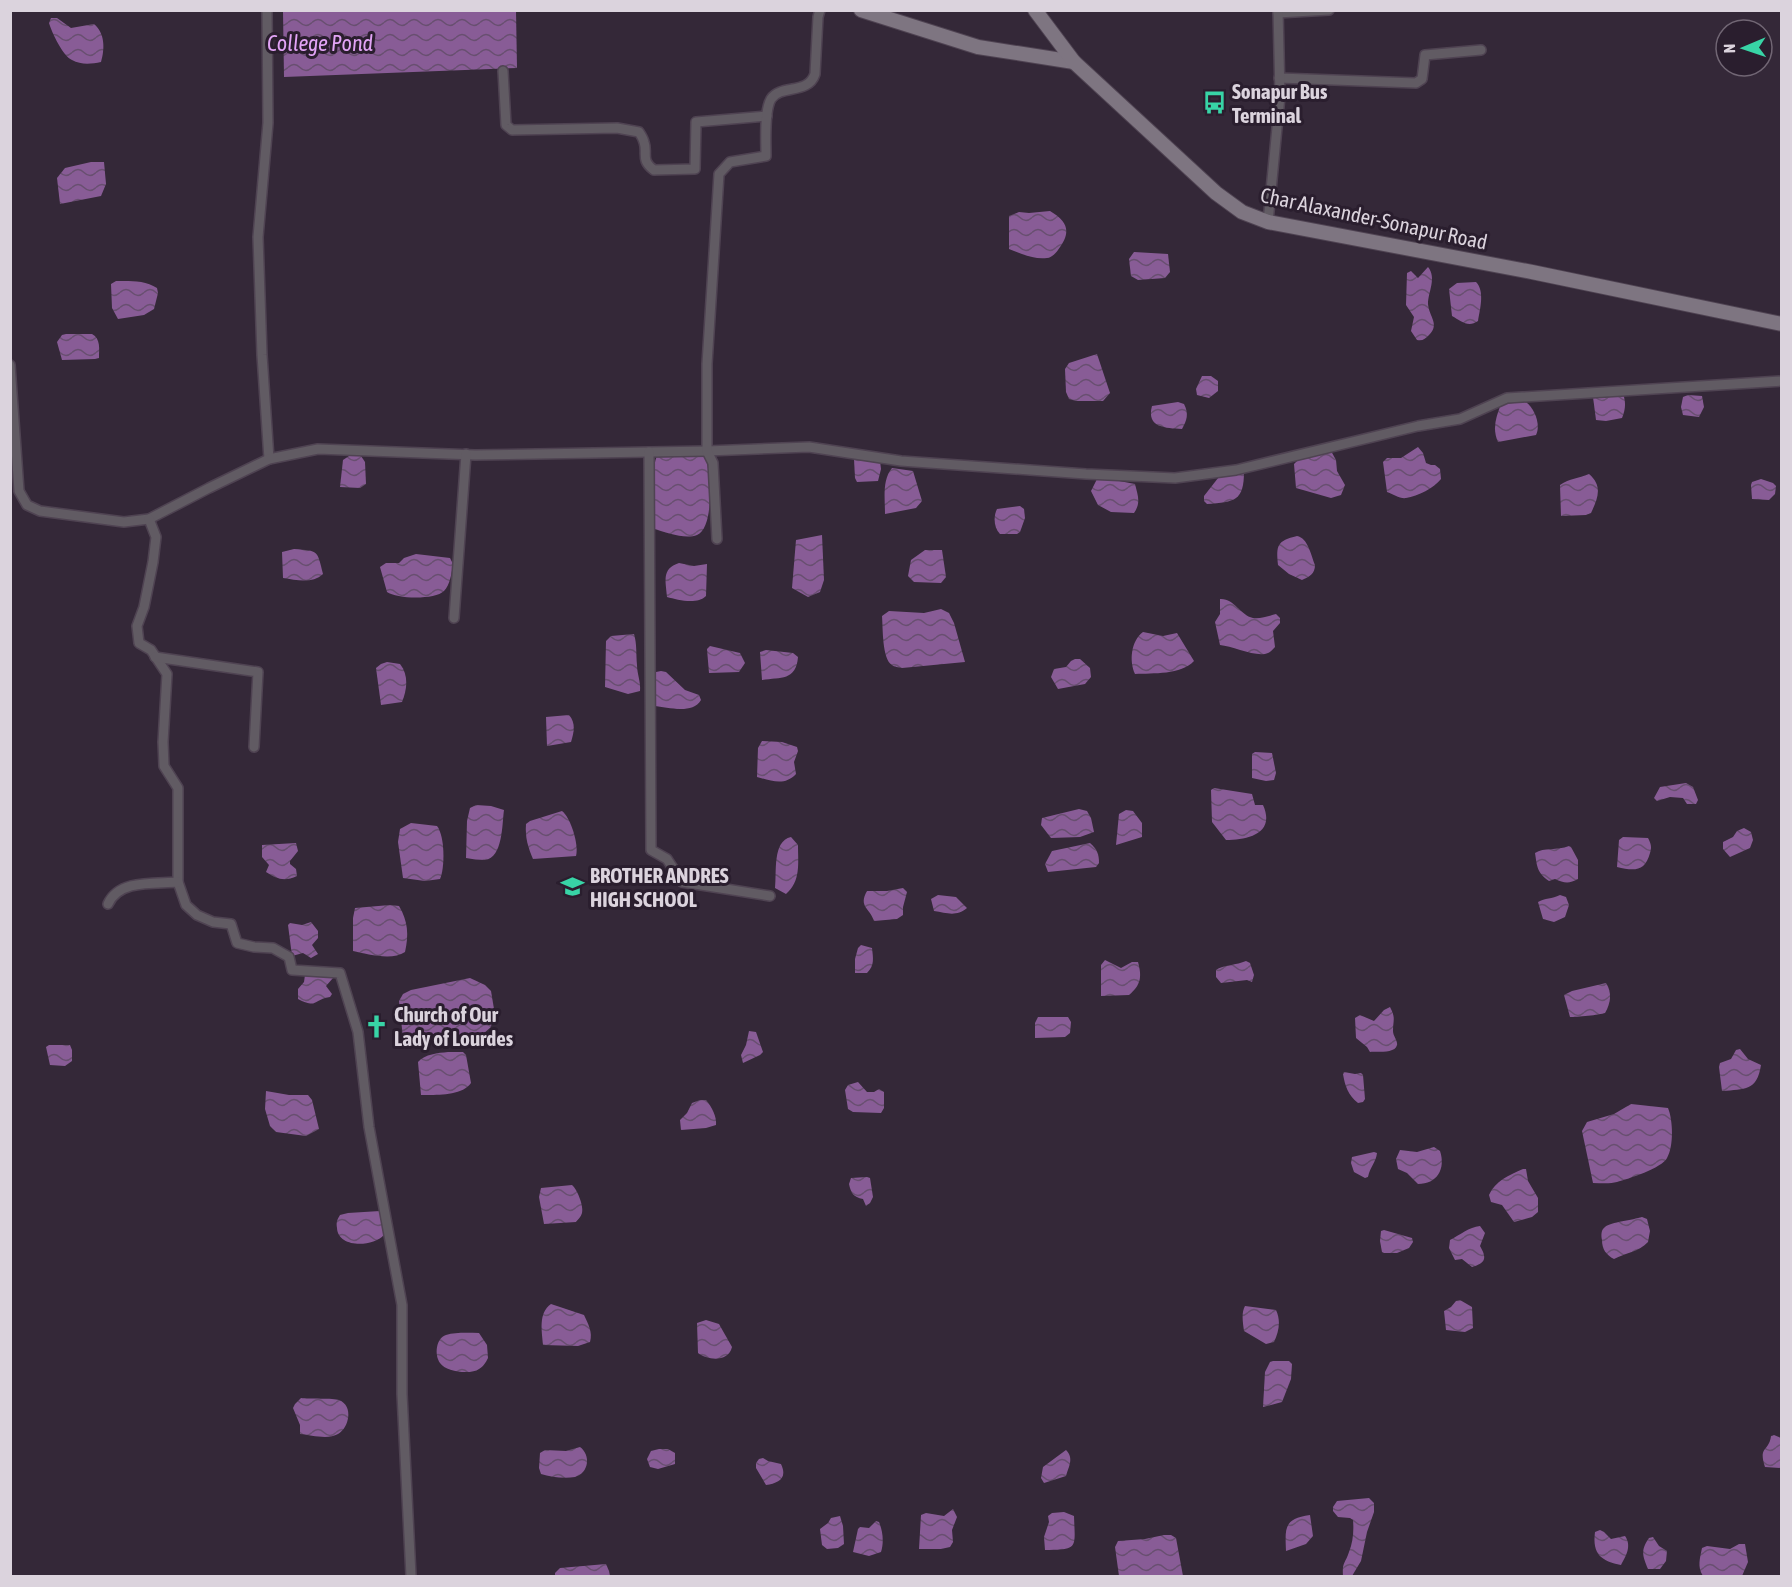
<svg xmlns="http://www.w3.org/2000/svg" width="1792" height="1587" font-family="'Asap Condensed',sans-serif">
  <defs>
    <pattern id="water-waves" width="16" height="10" patternUnits="userSpaceOnUse" patternTransform="scale(1.5)"><rect width="16" height="10" fill="#885c96"/><path d="M0 5q4-4 8 0t8 0" fill="none" stroke="#684f70"/></pattern>
  </defs>
  <rect width="100%" height="100%" fill="#342838"/>
  <g fill="url(#water-waves)">
    <path d="M283 11H516L517 68 284 77Z"/>
    <path d="M51 18H57L71 28 94 24C105 33 105 49 101 62 91 64 81 65 72 60 63 56 52 33 49 23Z"/>
    <path d="M91 162H104L106 184 101 196 60 204 57 178 65 168Z"/>
    <path d="M1050 211C1069 222 1071 233 1058 250 1055 254 1051 258 1047 258 1034 260 1020 253 1009 249V216L1019 212 1029 213Z"/>
    <path d="M1134 252 1168 254 1170 272 1165 278 1138 280 1131 276 1129 259Z"/>
    <path d="M1428 267C1437 278 1428 292 1428 304 1429 317 1440 324 1429 335 1425 339 1423 341 1417 340L1411 331 1414 317 1406 305 1407 273 1411 271 1418 278Z"/>
    <path d="M116 281C129 281 145 280 157 288L158 293 154 309 144 315 118 319 112 308 111 284Z"/>
    <path d="M1476 282C1485 291 1480 309 1478 321 1468 328 1461 321 1452 316L1449 289 1457 283Z"/>
    <path d="M66 334H92C101 339 99 349 99 358L95 359 62 360 57 342 62 335Z"/>
    <path d="M1097 354 1110 393 1103 401H1076L1069 399 1066 392 1065 369 1069 363Z"/>
    <path d="M1202 376H1211L1218 381V391L1209 398 1197 395 1196 389Z"/>
    <path d="M1622 391C1626 401 1626 408 1622 418L1606 421 1596 420 1593 397Z"/>
    <path d="M1688 395 1702 396 1704 407 1699 417 1683 415 1681 407 1683 397Z"/>
    <path d="M1178 402 1184 404C1189 414 1187 420 1182 429 1166 428 1146 428 1152 406Z"/>
    <path d="M1526 402C1535 409 1541 425 1536 435L1498 442C1492 429 1496 417 1501 404Z"/>
    <path d="M1418 447 1423 453 1426 463 1431 465H1435L1440 469 1441 479C1434 488 1418 496 1406 498 1400 499 1393 494 1387 492L1383 462 1387 458H1401Z"/>
    <path d="M1331 451 1336 460 1337 471 1345 485 1341 495 1331 498 1296 488 1294 464 1301 457Z"/>
    <path d="M658 454 685 457H706C710 474 715 527 697 535 685 540 666 532 654 529 654 513 650 466 658 454Z"/>
    <path d="M349 456H361L365 462 366 484 360 488 340 487 343 460Z"/>
    <path d="M858 458 880 461 881 469 878 481 857 482 855 478 854 459Z"/>
    <path d="M892 468 913 471 922 501 916 508 885 514C885 499 882 480 892 468Z"/>
    <path d="M1244 471C1244 501 1235 502 1207 504L1204 501V496L1222 473Z"/>
    <path d="M1589 474C1603 486 1598 498 1591 513L1586 515 1561 516 1560 485C1570 478 1578 479 1589 474Z"/>
    <path d="M1098 477 1135 484C1138 496 1141 503 1134 513L1111 512 1098 505 1091 491Z"/>
    <path d="M1761 479 1773 483 1776 486 1775 494 1769 500 1752 499 1751 485 1752 482Z"/>
    <path d="M1020 506 1024 509 1025 518 1020 532 1017 534H1000C994 528 993 517 997 509Z"/>
    <path d="M822 535 824 580 820 592 808 597 792 588 796 540Z"/>
    <path d="M1297 536C1308 538 1311 555 1315 565 1315 574 1309 577 1302 580L1289 574 1278 565C1276 545 1277 541 1297 536Z"/>
    <path d="M294 549C319 551 317 550 323 574 312 584 297 580 283 578L282 552Z"/>
    <path d="M925 550H942L946 577 941 583 914 582 908 576 911 560Z"/>
    <path d="M416 554 450 558 453 564C452 572 450 585 444 591 435 600 397 599 387 592L380 567 386 563H399L404 558Z"/>
    <path d="M679 563 694 566 707 564 706 596C697 605 678 600 667 597 666 581 661 569 679 563Z"/>
    <path d="M1220 599C1234 598 1240 615 1253 618 1260 619 1269 616 1276 614L1280 618V623L1273 631 1275 647C1273 649 1271 652 1268 653 1257 658 1233 646 1220 645L1215 622 1220 614Z"/>
    <path d="M941 609 949 613 954 623 965 662 902 668C899 667 894 667 892 665 882 659 883 628 882 616L889 611 924 613Z"/>
    <path d="M1143 632 1163 636 1177 633 1194 661C1181 675 1153 673 1135 674 1129 661 1131 641 1143 632Z"/>
    <path d="M634 634C637 644 636 654 637 665 637 674 641 682 640 691L628 694 605 687 606 641 611 636Z"/>
    <path d="M710 646 740 653 745 663 739 672 709 673 707 649Z"/>
    <path d="M766 650 793 653 798 657C796 681 781 677 762 680L760 652Z"/>
    <path d="M1075 659H1080L1090 668 1091 677 1085 684 1058 689 1051 677 1054 669 1066 667 1071 661Z"/>
    <path d="M387 662 400 664C409 675 407 690 402 702L381 705 376 668 381 664Z"/>
    <path d="M661 671 666 672 685 690 699 695 701 700C692 715 668 707 654 706L653 676 656 672Z"/>
    <path d="M569 715C576 723 574 732 571 742L547 746 546 717Z"/>
    <path d="M762 741 782 742 797 747 798 751 794 762 796 774C785 786 772 781 757 777L758 748Z"/>
    <path d="M1255 752 1272 753 1276 773 1274 780 1266 781 1252 778V754Z"/>
    <path d="M1686 783 1693 787 1698 800 1696 804H1687L1683 798 1670 797 1657 801 1654 798 1660 787Z"/>
    <path d="M1214 788 1252 794 1255 805H1263C1276 834 1247 840 1226 840L1212 822 1211 790Z"/>
    <path d="M476 805 491 806 504 810C502 824 503 858 485 860 479 860 472 859 466 858L467 821 470 808Z"/>
    <path d="M1079 809 1087 811 1091 818 1094 832 1080 837 1051 838 1041 825 1042 818Z"/>
    <path d="M1126 810 1133 811 1142 823V837L1116 845 1119 814Z"/>
    <path d="M562 811C571 818 579 845 576 856L533 859C528 847 525 838 526 824L530 821Z"/>
    <path d="M411 823 437 826C445 836 445 868 440 879L425 881 403 878 398 842 400 829Z"/>
    <path d="M1744 828 1751 832 1753 840 1750 848 1730 857 1723 849V842L1733 837 1737 831Z"/>
    <path d="M791 837 798 845C798 864 801 881 786 894L775 888C777 873 772 841 791 837Z"/>
    <path d="M1623 837 1648 838C1651 844 1652 847 1650 853 1645 872 1634 871 1617 867L1619 840Z"/>
    <path d="M296 843 298 851 290 861V864L296 869 297 876C284 882 277 879 266 872L269 865 262 857V845Z"/>
    <path d="M1090 843C1097 849 1099 854 1099 863L1096 867 1048 872 1045 864 1052 851Z"/>
    <path d="M1569 846 1571 847 1578 860V879C1569 884 1564 883 1555 879L1549 881C1537 873 1537 866 1535 853 1544 847 1557 851 1569 846Z"/>
    <path d="M903 888 907 892 903 907V915L897 919 874 921C870 908 858 907 867 891H887Z"/>
    <path d="M938 895 956 897 967 908C956 917 947 913 934 911L931 899Z"/>
    <path d="M1560 895 1566 897 1569 905 1565 917 1554 922 1543 919 1538 902C1545 898 1552 899 1560 895Z"/>
    <path d="M390 905 399 906C408 921 409 935 405 952 392 961 367 954 353 951V918L355 908Z"/>
    <path d="M311 922 318 931V938L312 945 318 954 311 958 303 953 292 956 288 925 290 923 302 925Z"/>
    <path d="M861 945 872 948C873 958 875 965 867 973H855V959L858 948Z"/>
    <path d="M1105 960 1121 968 1132 962H1138C1142 977 1141 985 1129 995L1101 996V965Z"/>
    <path d="M1246 961 1250 963 1254 975 1252 982 1247 980 1221 983 1216 977V970C1223 965 1237 965 1246 961Z"/>
    <path d="M331 971 333 978 326 986 332 994 330 997C312 1000 318 1009 298 999V989L304 982 305 975Z"/>
    <path d="M470 978 485 985 491 991 494 1009 491 1027 483 1034 412 1043 403 1038 399 1001 403 994 411 990Z"/>
    <path d="M1606 983C1612 992 1611 1003 1605 1013 1600 1015 1576 1017 1570 1017L1564 995 1572 991Z"/>
    <path d="M1390 1007C1396 1018 1393 1020 1393 1031 1393 1036 1398 1041 1397 1045 1395 1054 1377 1051 1370 1052L1367 1047 1356 1038 1355 1018 1360 1015 1374 1021 1384 1010Z"/>
    <path d="M1038 1017H1068L1071 1022 1070 1033 1065 1037 1035 1038V1023Z"/>
    <path d="M749 1031 756 1032 763 1052 760 1055 743 1063 741 1055 746 1045Z"/>
    <path d="M49 1045H70L72 1050V1061L65 1066 50 1065 46 1047Z"/>
    <path d="M1740 1049 1748 1059 1761 1065C1757 1091 1745 1089 1722 1091L1719 1067 1720 1063 1731 1059 1736 1050Z"/>
    <path d="M448 1052H463L466 1055 471 1083C462 1096 436 1095 421 1095L418 1062C425 1054 438 1053 448 1052Z"/>
    <path d="M1344 1072 1355 1074 1361 1073 1363 1075 1365 1099 1363 1102 1358 1103C1348 1095 1345 1086 1343 1074Z"/>
    <path d="M858 1082 867 1092H874L879 1089 884 1092V1108L881 1113 853 1112 848 1109 845 1090 848 1085Z"/>
    <path d="M266 1091 289 1095H308L312 1100 319 1129 306 1136 276 1132 270 1126 265 1109Z"/>
    <path d="M700 1100H706C712 1107 717 1117 716 1125L706 1128 681 1130 680 1120 687 1113 692 1103Z"/>
    <path d="M1631 1104 1668 1108C1673 1120 1674 1146 1667 1158 1662 1168 1628 1179 1617 1182 1610 1184 1601 1183 1593 1183L1582 1131 1587 1122 1614 1114Z"/>
    <path d="M1434 1147 1440 1151C1446 1169 1437 1184 1418 1184L1407 1173 1398 1169 1396 1159 1400 1150 1417 1152Z"/>
    <path d="M1374 1152 1377 1153C1376 1162 1370 1167 1368 1177L1365 1178 1354 1172 1351 1163 1352 1157Z"/>
    <path d="M1523 1169H1526L1528 1181 1538 1198V1212L1532 1217 1514 1222 1502 1205 1491 1202 1489 1195C1495 1181 1509 1175 1523 1169Z"/>
    <path d="M867 1177 870 1178 873 1197 870 1203 866 1206 863 1199C853 1197 851 1193 849 1184L851 1178Z"/>
    <path d="M572 1185C577 1189 584 1206 582 1213 581 1217 578 1219 576 1222L544 1224 539 1197 541 1188Z"/>
    <path d="M380 1211C411 1243 338 1257 337 1228 336 1222 337 1220 340 1215L348 1213Z"/>
    <path d="M1642 1217 1647 1219 1650 1231 1648 1242C1639 1252 1625 1253 1614 1259 1606 1255 1602 1249 1602 1240 1601 1235 1601 1230 1605 1227 1611 1222 1633 1220 1642 1217Z"/>
    <path d="M1480 1226 1485 1233 1480 1246C1487 1258 1486 1263 1472 1267L1462 1259 1455 1260 1449 1248 1450 1240C1460 1235 1469 1227 1480 1226Z"/>
    <path d="M1384 1230 1412 1238 1413 1242 1409 1248 1397 1253H1384L1382 1252 1380 1241 1381 1231Z"/>
    <path d="M1460 1300 1472 1307 1473 1328 1465 1332 1446 1330 1444 1311 1451 1307 1456 1301Z"/>
    <path d="M551 1304 584 1315C588 1324 593 1332 590 1342L578 1346 543 1345C542 1331 538 1313 551 1304Z"/>
    <path d="M1245 1306 1276 1310C1281 1321 1279 1331 1274 1342L1266 1344 1244 1331C1243 1323 1241 1313 1245 1306Z"/>
    <path d="M706 1320 719 1324 732 1347C728 1363 707 1360 698 1353L697 1323Z"/>
    <path d="M479 1333 487 1345 488 1358C486 1362 483 1367 479 1369 471 1375 446 1372 440 1363 434 1355 436 1338 446 1335 456 1332 469 1333 479 1333Z"/>
    <path d="M1273 1361H1289L1292 1364 1291 1379 1282 1402 1263 1407 1265 1372 1270 1362Z"/>
    <path d="M301 1398C308 1399 334 1398 339 1400 354 1406 349 1428 338 1434 328 1440 311 1435 300 1434V1425L293 1408 295 1404Z"/>
    <path d="M1774 1435 1781 1438V1468L1765 1467C1758 1446 1769 1452 1771 1436Z"/>
    <path d="M580 1447C591 1455 589 1473 575 1477 564 1479 551 1477 541 1474L539 1468 540 1453 545 1450 566 1451Z"/>
    <path d="M659 1449H668L675 1453V1464L658 1469 650 1467 647 1459 651 1451Z"/>
    <path d="M1066 1450C1074 1458 1069 1466 1066 1476L1044 1483 1041 1478 1043 1467Z"/>
    <path d="M763 1458 768 1461 781 1464C788 1479 778 1483 766 1485L756 1468V1463L759 1459Z"/>
    <path d="M1369 1498 1374 1503V1512L1367 1532 1361 1561 1352 1576H1343C1342 1562 1345 1564 1349 1552 1353 1542 1354 1531 1353 1520L1350 1518 1338 1517 1333 1511V1507L1337 1501Z"/>
    <path d="M953 1509 957 1517 952 1530 953 1542 950 1547 941 1549H919L921 1515 926 1513 944 1516Z"/>
    <path d="M1064 1512 1074 1516C1075 1548 1079 1550 1045 1550L1044 1537 1049 1522 1048 1516 1052 1513Z"/>
    <path d="M1310 1515 1313 1536 1306 1544 1286 1551C1285 1527 1284 1519 1310 1515Z"/>
    <path d="M840 1516 843 1526 844 1544 838 1548 827 1549 822 1545 820 1529 828 1523 831 1518Z"/>
    <path d="M876 1521 879 1522C883 1532 884 1542 881 1552L869 1556 853 1552 858 1529 860 1527 869 1528Z"/>
    <path d="M1600 1530 1604 1532 1611 1539 1625 1536C1632 1546 1626 1556 1621 1565 1602 1561 1592 1555 1595 1532Z"/>
    <path d="M1164 1535H1171L1176 1538 1183 1576H1119L1115 1547 1118 1541 1145 1539Z"/>
    <path d="M1653 1537 1659 1546 1667 1551 1666 1561 1660 1569H1648C1643 1556 1640 1551 1649 1538Z"/>
    <path d="M1739 1544H1745L1748 1562 1742 1576H1703C1697 1567 1700 1558 1702 1548L1707 1546 1730 1549Z"/>
    <path d="M606 1564 609 1571 610 1576H555V1573L560 1568Z"/>
  </g>
  <g fill="none" stroke-linecap="round" stroke-linejoin="round">
    <defs>
      <g id="minor">
        <path d="M267 10 268 123 258 237 262 355 269 459"/>
        <path d="M1278 13 1329 10"/>
        <path d="M503 71 506 125 512 130 617 128 639 132C641 135 643 138 644 142 648 153 640 160 654 170L695 169 696 122 767 116"/>
        <path d="M1279 78 1416 83 1422 79 1425 55 1481 50"/>
        <path d="M1268 222 1280 96 1278 10"/>
        <path d="M10 365 19 491 27 505 40 511 124 522 149 519 209 488 269 459 318 449 475 455 707 451 809 447 901 461 1086 474 1175 478 1236 470 1418 426 1460 419 1507 398 1782 381"/>
        <path d="M649 452 651 850 667 859 682 882 770 896"/>
        <path d="M149 519 156 537 153 562 144 607 137 626 139 643 151 650 167 674 163 742 164 766 178 788V882L186 905 197 915 213 922 231 924 237 943 254 947 273 948 289 957 292 970 340 973 358 1032 369 1127 402 1305V1394L411 1576"/>
        <path d="M717 539 713 463 707 451V364L719 174 730 162 766 156C766 141 764 111 771 99 781 84 808 95 815 74L818 17 820 10"/>
        <path d="M454 618 466 454"/>
        <path d="M155 657 258 672 254 747"/>
        <path d="M108 904C119 879 155 884 178 882"/>
      </g>
      <g id="secondary">
        <path d="M861 10 978 47 1074 62"/>
        <path d="M1035 10 1074 62 1216 193 1242 212 1268 222 1532 272 1782 324"/>
      </g>
    </defs>
    <use href="#minor" stroke="#4f4352" stroke-width="12"/>
    <use href="#secondary" stroke="#4f4352" stroke-width="16"/>
    <use href="#minor" stroke="#615b63" stroke-width="9"/>
    <use href="#secondary" stroke="#7e7581" stroke-width="14"/>
  </g>
  <defs>
    <symbol id="bus-bare" viewBox="-9 -9 18 18"><path d="M-5-6H5V4H4V6H2V4H-2V6H-4V4H-5ZM-3.5-4V0h7V-4ZM-3.5 1.2v1.5H-2V1.2ZM2 1.2v1.5H3.5V1.2Z" fill="#38d4a6" stroke="#2a1e2e" stroke-width="2.5" paint-order="stroke"/></symbol>
    <symbol id="school-bare" viewBox="-9 -9 18 18"><path d="M0-5L7-2L0 1L-7-2ZM-4 1L0 2.5L4 1V4Q0 6-4 4Z" fill="#38d4a6" stroke="#2a1e2e" stroke-width="2.5" paint-order="stroke"/></symbol>
    <symbol id="church-bare" viewBox="-9 -9 18 18"><path d="M-1.2-6h2.4v3.5h3.3v2.4h-3.3V6h-2.4V-.1h-3.3v-2.4h3.3Z" fill="#38d4a6" stroke="#2a1e2e" stroke-width="2.5" paint-order="stroke"/></symbol>
  </defs>
  <g fill-rule="evenodd">
    <use href="#bus-bare" x="1198" y="86" width="33" height="33"/>
    <use href="#school-bare" x="556" y="870" width="33" height="33"/>
    <use href="#church-bare" x="360" y="1010" width="33" height="33"/>
  </g>
  <g text-anchor="middle" dominant-baseline="central" stroke-width="6" stroke-linejoin="round" paint-order="stroke">
    <g font-size="21" font-weight="bold" fill="#dbd3dd" stroke="#2a1e2e" text-anchor="start">
      <text x="1232" y="91">Sonapur Bus<tspan x="1232" dy="24">Terminal</tspan></text>
      <text x="590" y="875">BROTHER ANDRES<tspan x="590" dy="24">HIGH SCHOOL</tspan></text>
      <text x="394" y="1014">Church of Our<tspan x="394" dy="24">Lady of Lourdes</tspan></text>
    </g>
    <g font-size="21" fill="#dbd3dd" stroke="#2a1e2e">
      <text transform="translate(1374 218) rotate(12)">Char Alaxander-Sonapur Road</text>
    </g>
    <g font-size="22" font-style="italic" fill="#e2a4f6" stroke="#2a1e2e">
      <text x="320" y="43">College Pond</text>
    </g>
  </g>
  <rect width="1792" height="1587" fill="none" stroke="#dbd3dd" stroke-width="24"/>
  <g transform="translate(1744 48) rotate(268)"><circle r="28" fill="#2a1e2e" stroke="#716674" stroke-width="1.5"/>
  <path d="M0-4.5L10 22L0 15L-10 22Z" fill="#38d4a6"/>
  <text y="-9" font-size="16" font-weight="bold" text-anchor="middle" fill="#dbd3dd">N</text>
  </g>
</svg>
